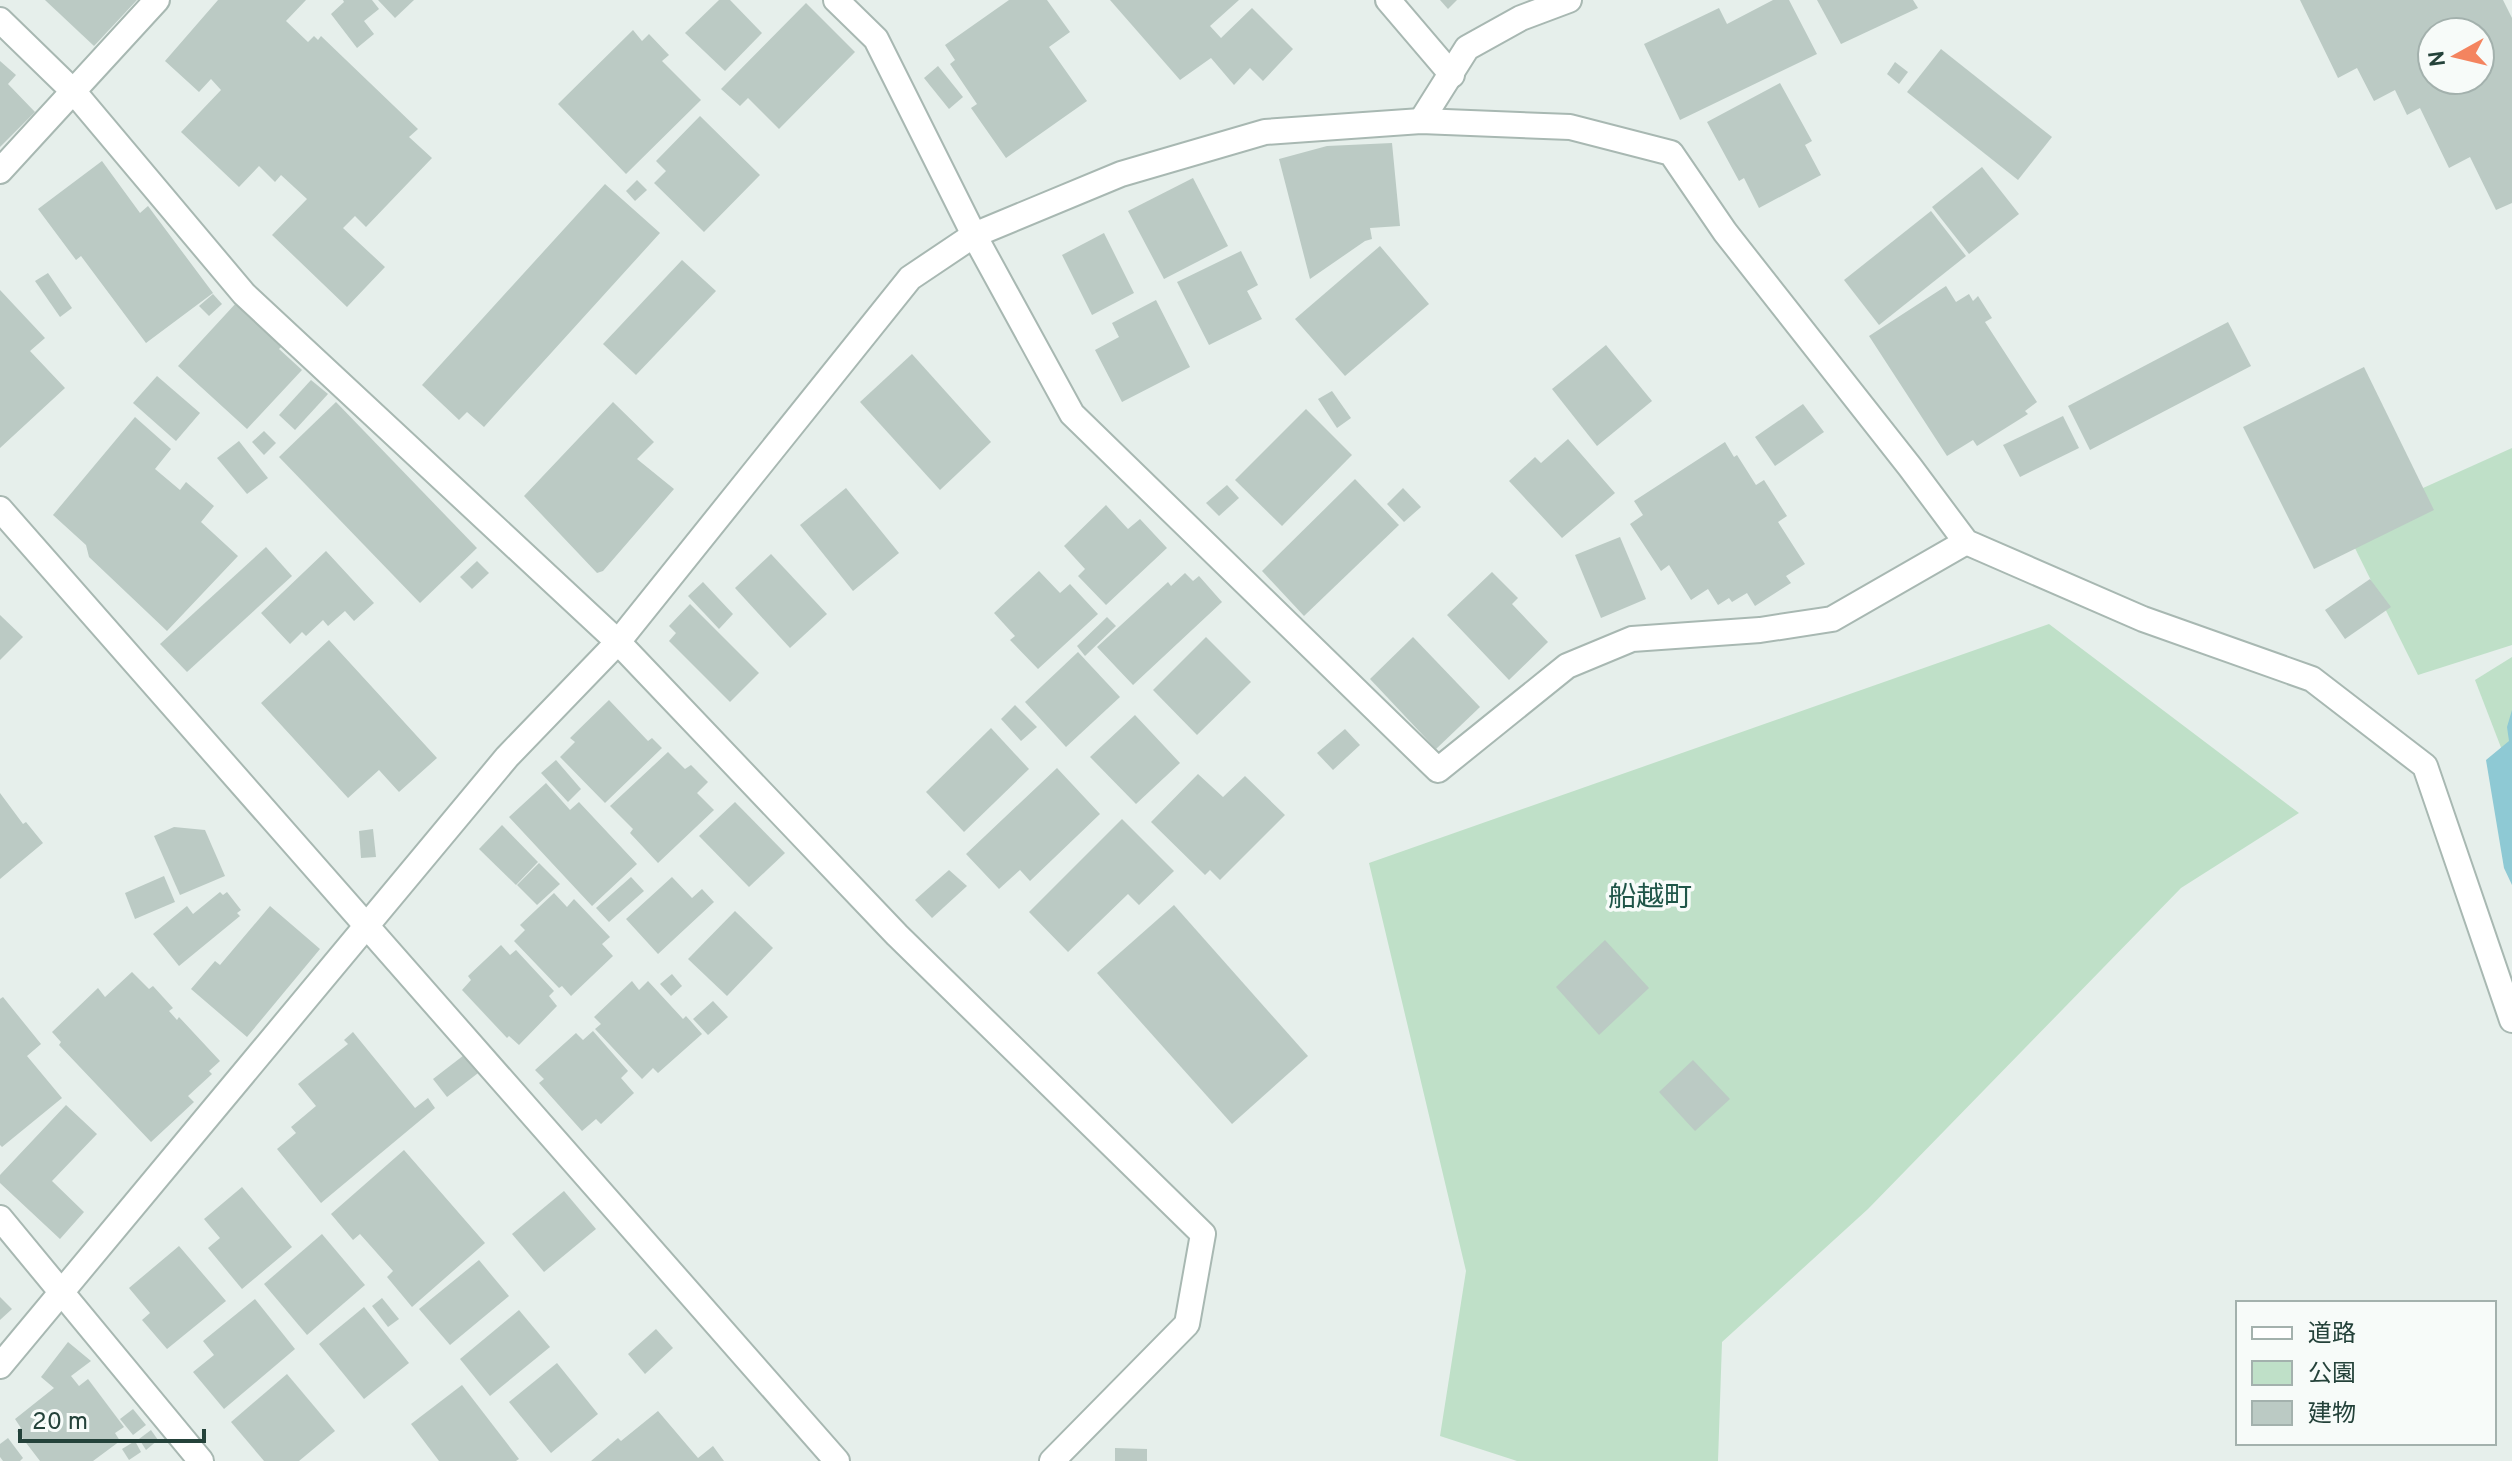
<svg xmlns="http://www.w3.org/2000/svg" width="2512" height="1461" font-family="Overpass,'Noto Sans JP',sans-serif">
  <rect width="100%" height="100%" fill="#e6efeb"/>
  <g fill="#bfe0c8">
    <path d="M2512 448V645L2418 675 2343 524Z"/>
    <path d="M2049 624 2299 813 2181 888 1868 1209 1722 1342 1718 1461H1517L1440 1436 1466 1271 1369 863Z"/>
    <path d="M2512 657V776L2475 680Z"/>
  </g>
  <path fill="#8ec9d4" d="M2512 710V885L2504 868 2486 760 2509 741 2507 727Z"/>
  <g fill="#bbcac4" fill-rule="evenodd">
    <path d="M45 0H137L94 46Z"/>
    <path d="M218 0H306L286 21 308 42 314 36 318 40 321 36 418 129 409 137 432 158 366 227 355 216 343 228 385 267 347 307 272 235 307 199 281 175 275 182 259 166 239 187 181 132 221 90 211 79 199 92 165 61Z"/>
    <path d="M343 0H372L379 9 364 21 374 34 357 48 331 14 344 2Z"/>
    <path d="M378 0H414L395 18Z"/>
    <path d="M719 0H730L762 33 725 71 685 33Z"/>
    <path d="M1009 0H1047L1070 32 1049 47 1087 101 1006 158 971 108 977 104 950 64 955 60 945 45Z"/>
    <path d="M1110 0H1239L1210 26 1221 38 1252 8 1293 49 1263 81 1250 68 1234 85 1211 58 1180 80Z"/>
    <path d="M1440 0H1457L1448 9Z"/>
    <path d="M1773 0H1789L1817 54 1680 120 1644 44 1719 8 1727 24Z"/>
    <path d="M1817 0H1913L1918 8 1841 44Z"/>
    <path d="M2300 0H2503L2512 18V203L2496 210 2470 157 2449 168 2420 108 2407 115 2395 90 2374 101 2357 68 2338 78ZM2432 32H2480V80H2432Z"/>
    <path d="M806 3 855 52 779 129 748 98 740 106 721 89Z"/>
    <path d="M633 30 642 41 649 34 669 55 662 61 701 100 626 174 558 104Z"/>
    <path d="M1941 49 2052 137 2018 180 1907 92Z"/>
    <path d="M0 61 16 75 8 84 35 112 0 147Z"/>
    <path d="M1895 62 1908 72 1899 84 1887 74Z"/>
    <path d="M938 66 963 97 949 109 924 78Z"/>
    <path d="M1780 83 1812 141 1805 145 1821 175 1759 208 1744 178 1739 181 1707 122Z"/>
    <path d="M700 116 760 175 704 232 654 183 666 171 656 161Z"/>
    <path d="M1392 143 1400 226 1370 228 1372 239 1365 241 1310 279 1279 159 1327 146Z"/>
    <path d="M102 161 140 213 148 206 213 293 146 343 81 256 76 260 38 209Z"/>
    <path d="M1982 167 2019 214 1969 254 1932 207Z"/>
    <path d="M1193 178 1228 246 1164 279 1128 211Z"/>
    <path d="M637 180 647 190 635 201 626 191Z"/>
    <path d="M605 184 660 233 484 427 467 412 459 420 422 385Z"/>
    <path d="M1931 211 1966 256 1879 325 1844 280Z"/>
    <path d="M1104 233 1134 293 1092 315 1062 255Z"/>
    <path d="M1380 246 1429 304 1345 376 1295 319Z"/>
    <path d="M1241 251 1258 285 1247 291 1262 319 1209 345 1177 282Z"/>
    <path d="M682 260 716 291 636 375 603 344Z"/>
    <path d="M48 273 72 308 60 317 35 281Z"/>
    <path d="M1946 286 1956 302 1969 294 1973 301 1978 296 1992 318 1985 322 2037 402 2025 411 2028 414 1977 446 1973 440 1947 456 1869 336Z"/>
    <path d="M0 290 45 338 30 351 65 388 0 448Z"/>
    <path d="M213 294 222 304 209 316 199 306Z"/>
    <path d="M1156 300 1190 367 1122 402 1095 350 1119 337 1112 323Z"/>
    <path d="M237 302 283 345 279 349 302 370 247 429 178 366Z"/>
    <path d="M2228 322 2251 366 2090 450 2068 406Z"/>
    <path d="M1606 345 1652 401 1597 446 1552 389Z"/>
    <path d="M912 354 991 442 940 490 860 402Z"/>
    <path d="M2364 367 2434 510 2314 569 2243 427Z"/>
    <path d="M157 376 200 413 176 441 133 403Z"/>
    <path d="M311 380 328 394 295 430 279 415Z"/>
    <path d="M1332 391 1351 418 1337 428 1318 399Z"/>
    <path d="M336 402 477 548 420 603 279 457Z"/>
    <path d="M613 402 654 442 637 459 674 489 603 571 597 573 524 496Z"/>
    <path d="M1803 404 1824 432 1775 466 1755 437Z"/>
    <path d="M1306 409 1352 455 1282 526 1235 480Z"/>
    <path d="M2063 416 2079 448 2020 477 2003 445Z"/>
    <path d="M135 417 171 449 155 469 180 490 186 482 214 506 201 522 238 556 167 631 89 557 86 545 53 515Z"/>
    <path d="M264 431 276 443 264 455 252 442Z"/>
    <path d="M1568 439 1615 493 1562 538 1509 481 1535 457 1541 463Z"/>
    <path d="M239 441 268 478 247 494 217 458Z"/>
    <path d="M1725 442 1734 457 1737 455 1756 485 1764 480 1787 516 1778 522 1805 564 1786 576 1791 583 1755 606 1747 593 1732 602 1729 598 1718 605 1708 589 1691 600 1669 565 1661 571 1630 524 1643 515 1634 501Z"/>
    <path d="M1355 479 1399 525 1304 616 1262 571Z"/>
    <path d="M1227 485 1239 498 1219 516 1206 503Z"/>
    <path d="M846 488 899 553 853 591 800 525Z"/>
    <path d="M1403 488 1421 507 1404 522 1387 504Z"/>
    <path d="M1106 505 1128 529 1140 519 1167 548 1106 605 1078 576 1085 569 1064 546Z"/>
    <path d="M1620 537 1646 599 1601 618 1575 555Z"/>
    <path d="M266 547 292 576 187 672 160 644Z"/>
    <path d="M326 551 374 603 354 621 345 611 328 626 323 620 306 636 302 632 290 644 261 613Z"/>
    <path d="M771 554 827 614 790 648 735 588Z"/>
    <path d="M477 561 489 573 472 589 460 577Z"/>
    <path d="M1039 571 1060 593 1070 584 1098 614 1038 669 1010 640 1015 636 994 613Z"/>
    <path d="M1492 572 1518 598 1512 604 1548 642 1509 680 1447 615Z"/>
    <path d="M1185 573 1193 581 1199 576 1222 602 1133 685 1097 647 1168 582 1171 586Z"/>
    <path d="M2370 579 2391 607 2345 639 2325 610Z"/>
    <path d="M703 582 733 614 719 629 688 596Z"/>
    <path d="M690 604 759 673 730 702 669 641 676 633 669 626Z"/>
    <path d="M0 615 23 637 0 660Z"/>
    <path d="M1107 617 1116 626 1085 656 1077 646Z"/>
    <path d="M1206 637 1251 682 1197 735 1153 690Z"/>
    <path d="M1413 637 1480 707 1436 749 1370 679Z"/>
    <path d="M329 640 437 758 399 792 379 770 348 798 261 703Z"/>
    <path d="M1078 652 1120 697 1066 747 1025 702Z"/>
    <path d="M609 700 648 741 652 738 662 748 605 803 560 757 575 742 570 738Z"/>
    <path d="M1015 705 1037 727 1021 741 1001 719Z"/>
    <path d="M1135 715 1180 763 1136 804 1090 757Z"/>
    <path d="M991 728 1029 769 964 832 926 792Z"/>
    <path d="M1345 729 1360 745 1333 770 1317 753Z"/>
    <path d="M668 752 685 769 691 765 708 782 697 793 714 810 658 863 630 833 633 829 610 806Z"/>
    <path d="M556 760 581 789 568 802 541 773Z"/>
    <path d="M1057 768 1100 814 1030 881 1020 870 999 889 966 854Z"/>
    <path d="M1198 774 1223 797 1245 776 1285 815 1220 880 1210 870 1205 875 1151 822Z"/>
    <path d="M546 783 570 810 579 802 637 864 592 906 509 817Z"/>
    <path d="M0 793 23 824 26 822 43 843 0 879Z"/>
    <path d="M735 802 785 853 749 887 699 836Z"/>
    <path d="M1122 819 1174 871 1139 905 1128 894 1068 952 1029 912Z"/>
    <path d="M502 825 538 862 516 885 479 849Z"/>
    <path d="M174 827 205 830 225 876 180 895 154 836Z"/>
    <path d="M373 829 376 857 361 858 359 831Z"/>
    <path d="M539 863 560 884 537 905 517 885Z"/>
    <path d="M949 870 967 886 932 918 915 900Z"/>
    <path d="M164 876 175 902 135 919 125 893Z"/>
    <path d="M631 877 644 891 609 922 596 908Z"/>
    <path d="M672 877 692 898 702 889 714 902 658 954 626 919Z"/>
    <path d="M220 892 223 895 227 892 241 910 237 913 240 916 179 966 153 934 187 906 193 914Z"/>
    <path d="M554 893 567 907 574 899 610 937 602 944 613 956 571 996 562 986 559 988 514 941 525 930 520 925Z"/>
    <path d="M1174 905 1308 1056 1232 1124 1097 973Z"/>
    <path d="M270 906 320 949 247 1037 191 989 215 961 220 965Z"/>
    <path d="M735 911 773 948 727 996 688 959Z"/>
    <path d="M1605 940 1649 988 1599 1035 1556 987Z"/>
    <path d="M501 945 510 955 516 950 554 991 549 996 557 1006 519 1045 509 1036 507 1038 462 990 471 980 468 976Z"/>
    <path d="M132 972 149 989 153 986 173 1008 169 1011 177 1020 179 1017 220 1061 209 1071 212 1074 188 1096 194 1102 151 1142 59 1045 61 1042 52 1032 98 988 105 997Z"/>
    <path d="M672 974 682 986 671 996 660 984Z"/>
    <path d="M632 981 639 990 648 981 683 1019 686 1016 702 1034 658 1073 653 1068 642 1079 595 1029 601 1024 594 1017Z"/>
    <path d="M3 997 41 1044 27 1056 62 1098 2 1147 0 1145V999Z"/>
    <path d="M713 1001 728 1017 708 1035 693 1019Z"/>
    <path d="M593 1031 628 1071 621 1078 634 1093 601 1124 596 1119 582 1131 539 1083 544 1079 535 1070 576 1033 583 1040Z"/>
    <path d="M353 1032 415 1108 428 1098 435 1108 321 1203 277 1149 296 1133 291 1127 316 1106 298 1084 348 1044 344 1040Z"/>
    <path d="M468 1052 482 1070 447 1097 433 1079Z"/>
    <path d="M1693 1060 1730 1099 1695 1131 1659 1092Z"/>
    <path d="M66 1105 97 1134 52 1181 84 1212 60 1239 0 1183V1175Z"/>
    <path d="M404 1150 485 1243 412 1307 387 1277 393 1271 360 1234 353 1240 331 1214Z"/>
    <path d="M242 1187 292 1247 242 1289 208 1248 220 1238 204 1219Z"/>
    <path d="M564 1191 596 1229 544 1272 512 1234Z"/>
    <path d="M322 1234 365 1285 307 1335 264 1284Z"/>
    <path d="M179 1246 226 1301 167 1349 142 1320 150 1313 129 1288Z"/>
    <path d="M479 1260 509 1296 450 1345 419 1309Z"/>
    <path d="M0 1297 12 1309 0 1320Z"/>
    <path d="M382 1298 399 1319 388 1327 372 1306Z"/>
    <path d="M255 1299 295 1349 224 1409 193 1372 214 1355 203 1341Z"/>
    <path d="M364 1307 409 1363 364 1399 319 1344Z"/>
    <path d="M519 1310 550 1347 490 1396 460 1359Z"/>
    <path d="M656 1329 673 1348 645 1374 628 1354Z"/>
    <path d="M68 1342 91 1361 71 1376 79 1386 88 1379 124 1427 115 1433 120 1441 93 1461H40L17 1431 21 1428 15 1419 54 1388 41 1377Z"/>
    <path d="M557 1363 598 1414 551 1453 509 1402Z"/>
    <path d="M287 1374 335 1431 299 1461H264L231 1422Z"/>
    <path d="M462 1385 519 1459 516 1461H439L411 1424Z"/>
    <path d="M133 1409 146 1425 133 1435 120 1419Z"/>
    <path d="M658 1411 698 1458 713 1446 724 1461H591L618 1438 621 1441Z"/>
    <path d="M151 1430 158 1440 146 1450 139 1439Z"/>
    <path d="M8 1438 23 1458 20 1461H3L0 1457V1444Z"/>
    <path d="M135 1441 141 1452 129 1460 122 1449Z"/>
    <path d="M1115 1448 1147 1449V1461H1115Z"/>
  </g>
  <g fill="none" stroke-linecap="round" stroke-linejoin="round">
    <defs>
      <g id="minor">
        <path d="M836 0 876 39 974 235 1072 414 1438 770 1567 666 1632 639 1760 630 1832 619 1966 542"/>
        <path d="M1388 0 1452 75"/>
        <path d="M0 20 74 92 244 294 618 642 897 935 1203 1234 1187 1324 1052 1461"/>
        <path d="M1421 121 1467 48 1521 18 1569 0"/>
        <path d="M0 171 157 0"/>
        <path d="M0 509 837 1461"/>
        <path d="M0 1218 201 1461"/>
        <path d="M0 1366 507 757 618 642 910 278 974 235 1121 174 1265 132 1421 121 1570 127 1671 153 1725 232 1910 467 1966 542 2143 619 2312 679 2425 766 2512 1020"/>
      </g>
    </defs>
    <use href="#minor" stroke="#a8b8b2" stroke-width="28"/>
    <use href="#minor" stroke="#fff" stroke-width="24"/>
  </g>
  <g text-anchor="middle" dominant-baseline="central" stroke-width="7" stroke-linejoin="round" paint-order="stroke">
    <g font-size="28" fill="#1f5548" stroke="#f7fbf9">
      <text x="1650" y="899">船越町</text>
    </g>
  </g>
  <rect x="2236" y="1301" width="260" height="144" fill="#f7fbf9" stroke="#a3b1ad" stroke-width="2"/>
  <rect x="2252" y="1327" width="40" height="12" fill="#ffffff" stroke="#a3b1ad" stroke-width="2"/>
  <text x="2308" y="1341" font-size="24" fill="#24423a">道路</text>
  <rect x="2252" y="1361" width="40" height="24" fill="#bfe0c8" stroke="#a3b1ad" stroke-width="2"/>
  <text x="2308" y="1381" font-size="24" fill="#24423a">公園</text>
  <rect x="2252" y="1401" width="40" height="24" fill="#bbcac4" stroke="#a3b1ad" stroke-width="2"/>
  <text x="2308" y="1421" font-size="24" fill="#24423a">建物</text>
  <g transform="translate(2456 56) rotate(262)"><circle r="38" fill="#f7fbf9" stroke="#a3b1ad" stroke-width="2"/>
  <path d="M0-6L14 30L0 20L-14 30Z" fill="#f4845f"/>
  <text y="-12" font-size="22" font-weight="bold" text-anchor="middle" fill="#24423a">N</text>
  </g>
  <path d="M20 1429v12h184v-12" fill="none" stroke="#24423a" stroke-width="4"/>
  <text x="32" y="1429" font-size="24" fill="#24423a" stroke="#f7fbf9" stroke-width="6" paint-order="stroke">20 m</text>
</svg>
